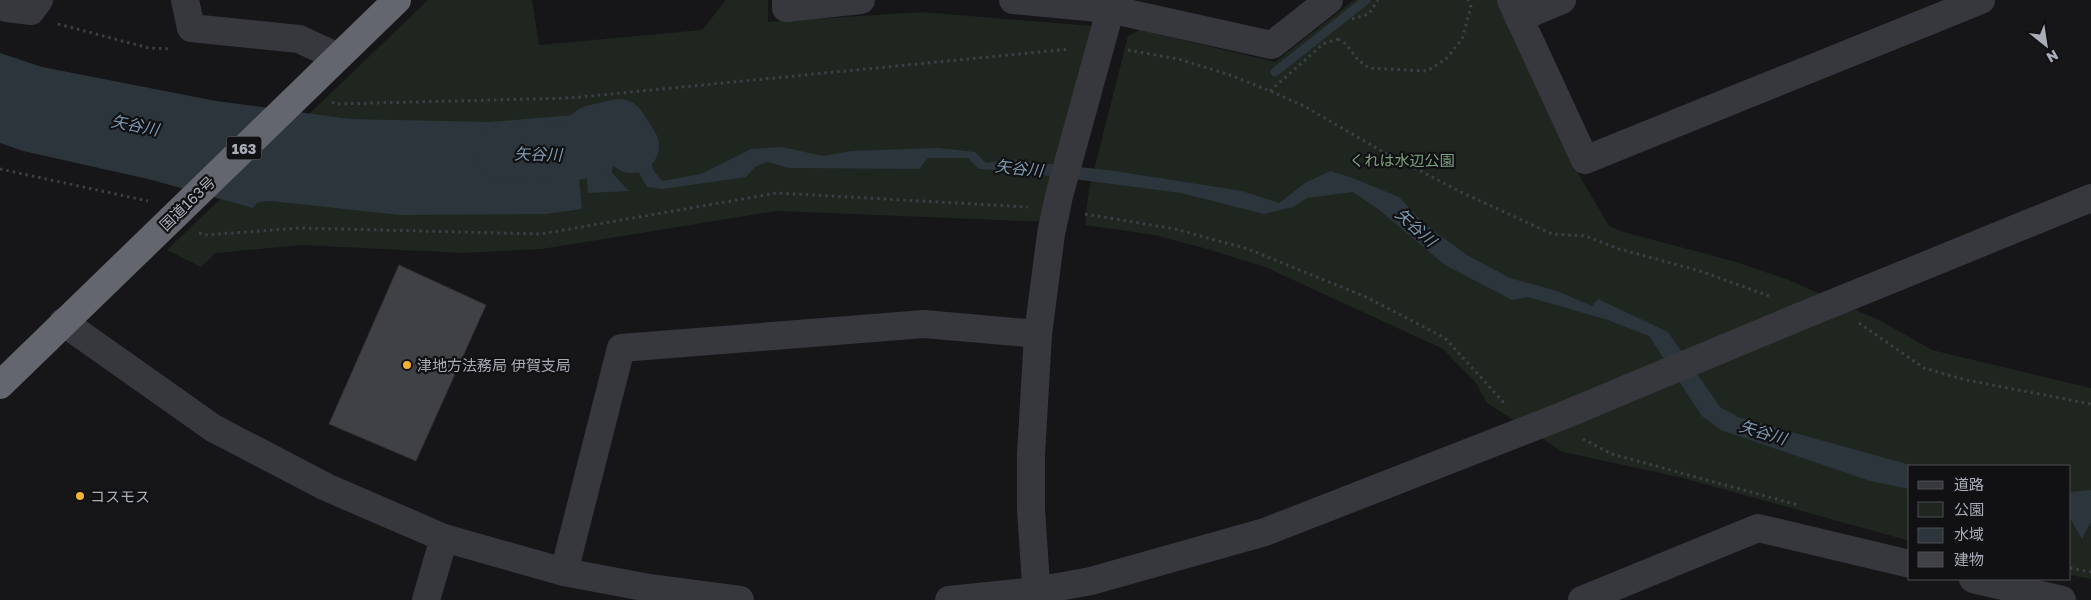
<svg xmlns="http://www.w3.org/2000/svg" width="2091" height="600" font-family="'Golos Text','Noto Sans JP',sans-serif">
  <rect width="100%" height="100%" fill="#161618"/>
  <g fill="#1e261f">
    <path d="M428 0H532L539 45 702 30 726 0H768V22L922 12 1092 26 1047 222 777 211 542 249 463 253 302 245 216 253 201 267 167 250Z"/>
    <path d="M1354 0H1498L1580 177 1609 226 1623 232 1733 261 1789 280 1883 322 1932 350 2091 388V579L2070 575V466H1910V541L1683 478 1563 452 1487 403 1476 383 1443 349 1265 267 1207 249 1154 235 1085 225 1089 190 1128 36 1140 30 1275 62Z"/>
  </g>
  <g fill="#2c353c">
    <path d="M0 53 42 67 216 101 350 119 490 122 573 115 582 209 546 214 400 215 271 201 258 202 253 208 148 179 23 151 0 143Z"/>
    <path d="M626 118 640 133 654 171 662 181 701 174 751 149 782 147 823 156 851 151 938 148 975 152 986 163 1008 159 1115 171 1242 191 1279 203 1305 183 1330 171 1350 177 1399 197 1423 223 1467 255 1510 278 1557 291 1592 306 1598 299 1668 332 1720 407 1738 417 1914 466H1910V489L1870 481 1721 430 1702 416 1649 336 1608 320 1528 297 1512 300 1445 265 1378 209 1353 192 1307 198 1293 207 1264 214 1181 193 1020 172 979 169 968 158H928L919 169 789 168 767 162 755 167 746 177 662 189 647 187 631 159 616 140 606 141 613 159 612 173 629 191 588 193 583 123Z"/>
    <path d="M2091 490V522L2082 539 2070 518V492Z"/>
  </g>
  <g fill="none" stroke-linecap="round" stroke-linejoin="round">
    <path stroke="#2c353c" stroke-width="9" d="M1275 72 1366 0"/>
    <path stroke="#2c353c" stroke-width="54" d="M502 153 568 155 592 149 593 132 619 126 632 146"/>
  </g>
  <path fill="#404145" stroke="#303034" d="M399 265 486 305 416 461 329 424Z"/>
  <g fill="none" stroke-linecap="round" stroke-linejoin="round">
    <g stroke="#3d3f44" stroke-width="3" stroke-dasharray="2.5 4" stroke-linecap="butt">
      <path d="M1352 19 1369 14 1378 0"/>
      <path d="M58 24 149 48 171 49"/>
      <path d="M1338 39 1346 44 1358 60 1369 68 1427 71 1446 59 1462 39 1471 7 1468 0"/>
      <path d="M1128 50 1178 59 1230 75 1270 91 1304 106 1380 150 1463 193 1552 234 1585 236 1619 249 1700 271 1772 297"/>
      <path d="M1270 91 1323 44 1338 39"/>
      <path d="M332 102 336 104 570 98 1070 49"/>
      <path d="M0 169 148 201"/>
      <path d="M1085 214 1175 229 1248 249 1366 297 1445 338 1506 405"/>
      <path d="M199 233 205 235 300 228 541 234 777 193 1028 207"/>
      <path d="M1859 323 1924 368 1966 380 2091 404"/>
      <path d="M1583 439 1612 454 1798 505"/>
      <path d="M2070 568 2091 572"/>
    </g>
    <g stroke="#37383d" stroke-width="28">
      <path d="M185 0 191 28 299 39 338 57"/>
      <path d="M786 0V8L861 0"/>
      <path d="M1013 0 1109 9 1272 45 1329 0"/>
      <path d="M1511 0 1585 160 1981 0"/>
      <path d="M7 8 31 11 39 0"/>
      <path d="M1519 18 1562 0"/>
      <path d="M63 322 213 428 326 487 444 538 564 572 649 588 740 600"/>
      <path d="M564 572 621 348 924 324 1038 334"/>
      <path d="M1973 579 2062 600"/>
      <path d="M426 600 444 538"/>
      <path d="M949 600 1036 591 1091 581 1265 532 1562 416 1799 317 2091 198"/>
      <path d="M1037 600 1031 509V455L1038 334 1051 234 1059 196 1113 0"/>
      <path d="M1582 600 1758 528 1910 564"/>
    </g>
    <path stroke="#63666e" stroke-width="28" d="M0 385 397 0"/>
  </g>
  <g fill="#f2b134" stroke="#111113" stroke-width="2">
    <circle cx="407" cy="365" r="5"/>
    <circle cx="80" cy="496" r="5"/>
  </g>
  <g text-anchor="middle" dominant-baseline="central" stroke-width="4.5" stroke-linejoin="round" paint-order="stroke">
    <rect fill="#111113" stroke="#7b7e86" stroke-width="1" x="226.5" y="136.5" width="35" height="23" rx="4"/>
    <g font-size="14" font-weight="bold" fill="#a8adb8">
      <text x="244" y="148">163</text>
    </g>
    <g font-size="15" fill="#7fa381" stroke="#111113">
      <text x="1402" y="160">くれは水辺公園</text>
    </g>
    <g font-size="15" fill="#a8adb8" stroke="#111113">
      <text transform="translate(187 203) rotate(-44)">国道163号</text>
    </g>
    <g font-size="15" fill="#a8adb8" stroke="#111113" text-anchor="start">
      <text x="417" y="365">津地方法務局 伊賀支局</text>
      <text x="90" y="496">コスモス</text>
    </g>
    <g font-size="16" font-style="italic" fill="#7f9bb3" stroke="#111113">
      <text transform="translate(135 125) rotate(11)">矢谷川</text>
      <text transform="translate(538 154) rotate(1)">矢谷川</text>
      <text transform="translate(1019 168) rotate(6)">矢谷川</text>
      <text transform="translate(1416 227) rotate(42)">矢谷川</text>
      <text transform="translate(1763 432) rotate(17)">矢谷川</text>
    </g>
  </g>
  <rect x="1908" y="465" width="162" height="115" fill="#111113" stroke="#4d4f55"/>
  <rect x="1918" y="481" width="25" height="8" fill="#37383d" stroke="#4d4f55"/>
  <text x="1954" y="490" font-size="15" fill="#a8adb8">道路</text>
  <rect x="1918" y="502" width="25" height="15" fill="#1e261f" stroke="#4d4f55"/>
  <text x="1954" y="515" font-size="15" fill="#a8adb8">公園</text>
  <rect x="1918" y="528" width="25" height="15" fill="#2c353c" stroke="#4d4f55"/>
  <text x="1954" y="540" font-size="15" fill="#a8adb8">水域</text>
  <rect x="1918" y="552" width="25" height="15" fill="#404145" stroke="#4d4f55"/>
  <text x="1954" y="565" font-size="15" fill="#a8adb8">建物</text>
  <g transform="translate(2046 45) rotate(150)" stroke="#111113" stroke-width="4" paint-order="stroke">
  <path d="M0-4L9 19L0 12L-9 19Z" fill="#a8adb8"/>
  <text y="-8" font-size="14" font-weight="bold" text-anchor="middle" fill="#a8adb8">N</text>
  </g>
</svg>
